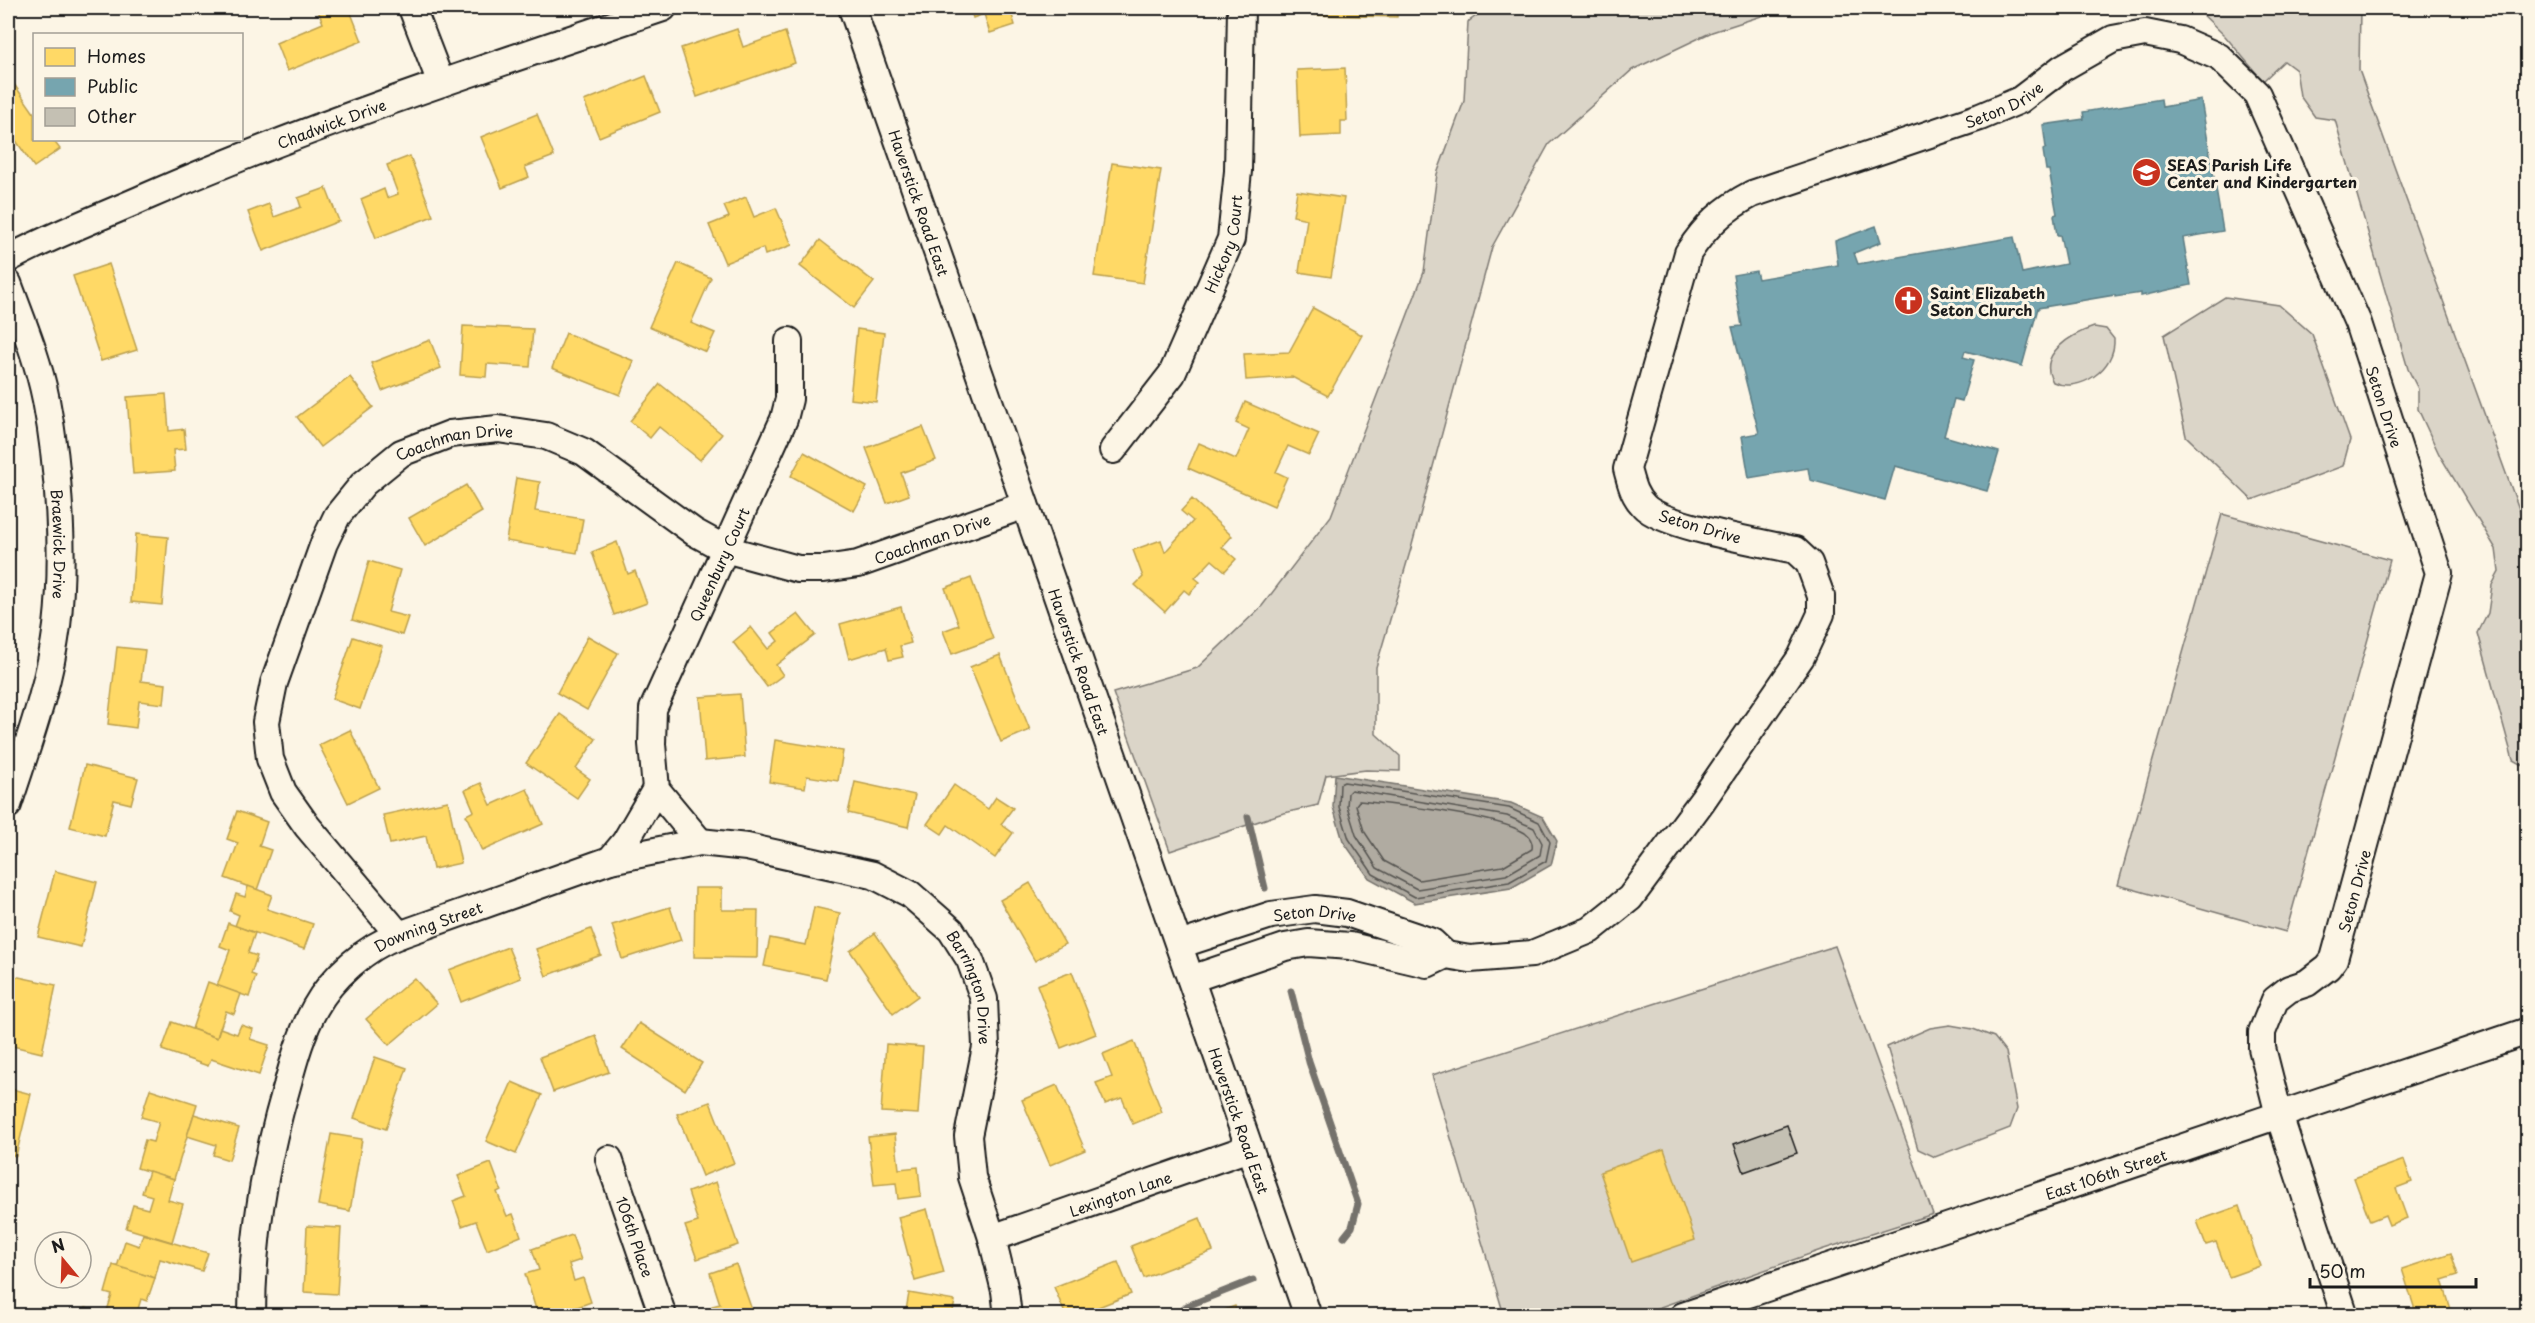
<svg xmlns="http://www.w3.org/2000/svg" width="2535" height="1323" font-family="'Playpen Sans',sans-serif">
  <rect width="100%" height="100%" fill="#fcf5e5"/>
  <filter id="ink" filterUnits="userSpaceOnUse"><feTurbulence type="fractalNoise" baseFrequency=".0167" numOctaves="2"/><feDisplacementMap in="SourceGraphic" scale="12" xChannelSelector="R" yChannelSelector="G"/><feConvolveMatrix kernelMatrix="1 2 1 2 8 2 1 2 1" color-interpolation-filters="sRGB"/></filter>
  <g filter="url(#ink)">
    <g fill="#dbd5c8" stroke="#7c7872" stroke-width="1.5">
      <path d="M1487 8H1786L1712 32 1632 70 1549 144 1492 247 1412 545 1376 667V734L1400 756V771L1366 770 1326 775 1318 805 1280 814 1170 851 1113 693 1197 668 1262 606 1331 516 1424 272 1437 174 1464 101 1468 22Z"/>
      <path d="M2196 8H2360L2359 70 2527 531V768L2513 760 2478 633 2488 613 2492 585 2499 572 2496 549 2439 454 2418 409V389L2408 369 2335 120 2315 117 2300 96 2296 70 2284 61 2263 81 2225 36Z"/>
      <path d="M2225 297 2279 305 2312 334 2350 440 2343 466 2252 500 2186 436 2164 335Z"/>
      <path d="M2094 327 2106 329 2114 339C2116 369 2079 394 2053 382 2036 354 2072 334 2094 327Z"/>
      <path d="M2222 514 2390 560 2286 932 2118 885Z"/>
      <path d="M1835 946 1933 1214 1821 1250 1638 1315H1504L1432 1075Z"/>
      <path d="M1950 1025 1973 1029 1994 1037 2006 1052 2017 1109 2010 1128 1935 1157 1918 1149 1887 1047 1930 1028Z"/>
    </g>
    <path fill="#b0aba1" stroke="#75726c" stroke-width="1.5" d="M1335 775 1511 803 1543 817 1557 841 1551 865 1511 888 1415 903 1369 878 1343 841 1333 807Z"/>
    <g fill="#ffd966" stroke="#bba050" stroke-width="1.5">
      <path d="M317 8H349L362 41 287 71 276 43 323 23Z"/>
      <path d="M970 8H1024L1011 12 1015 25 990 33 984 14 973 18Z"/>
      <path d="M1314 8H1397V17L1314 15Z"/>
      <path d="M737 29 743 47 785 32 795 63 697 97 681 48Z"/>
      <path d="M1345 68 1347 121H1341V135L1300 137 1297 70Z"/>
      <path d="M646 76 660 112 599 137 584 101Z"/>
      <path d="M9 77 34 113V140H53L60 149 34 167 8 129Z"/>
      <path d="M537 114 554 156 525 167 529 177 502 188 481 137Z"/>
      <path d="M410 156 433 216 376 238 361 199 384 189 387 198 398 194 387 165Z"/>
      <path d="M1112 163 1161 170 1143 283 1094 276Z"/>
      <path d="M326 188 339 221 263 251 248 212 269 204 274 217 301 207 298 198Z"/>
      <path d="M1297 191 1344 198 1331 277 1299 272 1307 219 1293 216Z"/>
      <path d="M746 197 754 217 776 208 792 245 765 255 763 248 725 263 709 225 729 217 724 206Z"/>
      <path d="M820 240 874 282 854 308 800 266Z"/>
      <path d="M678 263 711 278 691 323 715 333 706 352 649 327Z"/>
      <path d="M109 264 137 350 101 361 73 276Z"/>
      <path d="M1313 308 1362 335 1328 396 1292 377 1246 380 1244 354 1289 352Z"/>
      <path d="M463 326 533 329 530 367 487 364 486 377 460 375Z"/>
      <path d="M857 329 884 333 876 402 850 399Z"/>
      <path d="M566 333 634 361 620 395 552 368Z"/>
      <path d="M430 340 441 368 382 391 371 363Z"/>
      <path d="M350 377 373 407 320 447 297 417Z"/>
      <path d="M660 384 722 434 700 460 659 427 650 438 630 421Z"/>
      <path d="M166 394 169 431 184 429 186 449 173 450 175 471 133 474 127 397Z"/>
      <path d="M1245 402 1319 434 1309 455 1288 446 1276 472 1287 477 1274 506 1188 468 1199 443 1236 459 1249 429 1236 423Z"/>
      <path d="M923 427 936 460 901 473 909 495 887 503 866 448Z"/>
      <path d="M804 452 867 487 854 511 791 476Z"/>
      <path d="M516 478 540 482 535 511 583 519 577 553 506 541Z"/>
      <path d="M466 485 482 512 425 546 409 518Z"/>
      <path d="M1192 499 1232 536 1222 547 1236 559 1225 571 1212 560 1195 578 1200 582 1189 594 1184 590 1165 612 1135 585 1143 577 1133 550 1161 540 1165 552 1193 521 1181 511Z"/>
      <path d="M136 534 168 537 162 605 131 602Z"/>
      <path d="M617 542 628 574 635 571 647 603 614 615 592 552Z"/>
      <path d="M369 561 400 570 388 612 408 617 402 635 352 620Z"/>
      <path d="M971 578 993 639 952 654 943 631 959 625 945 588Z"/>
      <path d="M901 607 911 643 900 646 903 657 889 660 886 648 849 659 840 624Z"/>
      <path d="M798 614 815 635 776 665 783 675 767 687 733 642 751 627 768 649 778 641 772 633Z"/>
      <path d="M588 636 618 653 587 710 557 693Z"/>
      <path d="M353 637 382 646 360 709 332 699Z"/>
      <path d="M117 647 145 650 141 681 166 684 164 704 139 701 136 728 108 724Z"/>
      <path d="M1000 655 1030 730 1001 742 970 667Z"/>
      <path d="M740 694 745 757 705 761 700 697Z"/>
      <path d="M560 714 596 739 576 769 590 779 577 798 526 763Z"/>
      <path d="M350 730 379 788 348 803 319 745Z"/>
      <path d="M775 740 843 751 838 781 807 776 805 788 769 782Z"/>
      <path d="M85 765 138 778 131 804 114 800 105 836 70 827Z"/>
      <path d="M855 782 915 795 908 827 848 813Z"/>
      <path d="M481 783 491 805 527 789 543 824 482 851 466 815 474 811 465 790Z"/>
      <path d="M954 785 988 809 996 797 1013 808 1001 824 1013 833 995 858 948 825 942 834 927 824Z"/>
      <path d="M448 801 461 863 433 869 426 836 390 844 383 815Z"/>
      <path d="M237 811 267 822 259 846 271 850 257 890 225 878 238 843 227 839Z"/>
      <path d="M55 871 97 882 81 947 38 937Z"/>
      <path d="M1030 883 1065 944 1035 961 1000 900Z"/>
      <path d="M248 886 272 895 267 909 313 924 304 949 235 926 239 915 230 911 236 894 245 897Z"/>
      <path d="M695 888H722V910H758L757 958 694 957Z"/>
      <path d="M670 907 681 940 622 959 612 925Z"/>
      <path d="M814 907 840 913 826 979 764 966 770 938 806 945Z"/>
      <path d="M228 923 255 933 248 953 257 956 251 974 256 976 249 997 217 986 230 950 220 946Z"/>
      <path d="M591 929 601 955 546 976 536 949Z"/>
      <path d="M875 933 918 996 893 1014 850 951Z"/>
      <path d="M508 947 521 978 461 1002 449 970Z"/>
      <path d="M1072 972 1096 1034 1061 1048 1037 985Z"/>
      <path d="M14 976 56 985 42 1053 8 1045V1004Z"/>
      <path d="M414 978 437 1004 389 1045 366 1019Z"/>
      <path d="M208 982 241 994 234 1014 226 1011 217 1038 192 1029Z"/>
      <path d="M172 1022 217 1038 220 1028 237 1034 241 1025 253 1029 250 1039 269 1045 259 1075 211 1059 208 1066 162 1050Z"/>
      <path d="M639 1023 702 1063 685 1090 622 1049Z"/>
      <path d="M596 1036 609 1072 553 1092 540 1057Z"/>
      <path d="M1134 1041 1162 1112 1133 1124 1122 1098 1105 1104 1096 1083 1112 1077 1103 1054Z"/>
      <path d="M886 1044 923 1047 918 1114 881 1112Z"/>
      <path d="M375 1057 407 1068 386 1129 354 1118Z"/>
      <path d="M512 1082 542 1095 516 1154 486 1141Z"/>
      <path d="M1057 1085 1085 1150 1050 1165 1022 1100Z"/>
      <path d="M8 1088 31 1094 16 1156 8 1154Z"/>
      <path d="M150 1089 197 1104 174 1179 137 1168 145 1140 153 1142 159 1122 141 1117Z"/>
      <path d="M710 1102 734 1163 702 1176 677 1114Z"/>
      <path d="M194 1114 239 1128 229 1160 213 1155 216 1145 187 1136Z"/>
      <path d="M331 1134 362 1139 350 1211 318 1205Z"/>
      <path d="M895 1134 899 1169 918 1167 921 1196 898 1199 896 1183 874 1185 868 1137Z"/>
      <path d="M1664 1149 1695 1240 1631 1262 1600 1172Z"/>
      <path d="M2404 1160 2412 1182 2396 1188 2407 1218 2389 1225 2385 1215 2370 1221 2354 1178Z"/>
      <path d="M491 1163 501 1190 497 1192 507 1216 513 1214 521 1236 487 1250 476 1221 462 1226 453 1201 466 1196 458 1176Z"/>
      <path d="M149 1171 174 1179 168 1200 183 1204 172 1242 126 1228 133 1205 148 1209 152 1196 142 1193Z"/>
      <path d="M716 1182 738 1245 697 1259 685 1226 698 1222 688 1192Z"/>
      <path d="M2239 1206 2260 1266 2229 1277 2216 1242 2206 1245 2197 1221Z"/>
      <path d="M927 1209 944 1273 915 1281 898 1217Z"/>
      <path d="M1200 1218 1213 1251 1144 1278 1131 1246Z"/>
      <path d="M307 1226 341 1228 337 1294 304 1292Z"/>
      <path d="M143 1234 208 1253 202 1271 160 1259 155 1278 117 1267 125 1241 139 1246Z"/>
      <path d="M572 1235 581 1260 569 1264 574 1281 583 1278 591 1302 553 1316H538L525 1274 539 1270 532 1249Z"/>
      <path d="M2451 1253 2458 1275 2442 1280 2453 1316H2417L2402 1269Z"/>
      <path d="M1118 1262 1131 1294 1076 1316H1066L1054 1287Z"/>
      <path d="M736 1264 754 1316H715L712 1306 720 1304 710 1273Z"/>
      <path d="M113 1265 155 1278 147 1301 141 1299 136 1316H84L86 1308 106 1314 112 1295 105 1293Z"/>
      <path d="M909 1293 955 1301 952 1316H905Z"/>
      <path d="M1235 1306 1238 1316H1209Z"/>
    </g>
    <path fill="#76a5af" stroke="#5b7c83" stroke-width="1.5" d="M2161 99 2162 107 2201 100 2223 231 2183 238 2191 285 2141 296V293L2115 297V295L2038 308 2022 366 1965 351 1963 357 1974 360 1962 401 1954 399 1944 436 1999 452 1987 491 1895 466 1885 500 1810 480 1808 468 1749 478 1742 436 1759 433 1732 327 1742 326 1733 275 1756 271 1758 279 1838 265 1835 241 1876 226 1881 242 1854 253 1858 264 2014 237 2022 273 2066 264 2060 235H2057L2054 215 2057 214 2049 170H2046L2043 150 2046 148 2043 125 2084 119 2083 112Z"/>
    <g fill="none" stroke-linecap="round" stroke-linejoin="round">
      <g stroke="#575551" stroke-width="1.5">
        <path d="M1344 782 1509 808 1539 822 1550 842 1546 861 1509 882 1415 897 1373 874 1349 839 1339 807 1340 784Z"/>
        <path d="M1351 790 1507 816 1534 828 1542 843 1540 855 1506 875 1417 889 1377 868 1356 835 1347 806 1348 793Z"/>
        <path d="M1359 801C1397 805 1496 815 1525 833 1530 837 1533 843 1532 849L1503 866 1419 880 1384 861 1364 831 1356 805Z"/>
      </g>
      <g stroke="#75726c" stroke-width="7">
        <path d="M1248 817 1265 888"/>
        <path d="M1291 991 1309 1062 1358 1204 1352 1227 1344 1237"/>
        <path d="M1177 1316 1187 1306 1253 1280"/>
      </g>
    </g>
    <path fill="#c4c0b3" stroke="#1c1c1c" stroke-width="1.5" d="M1787 1125 1797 1153 1744 1172 1734 1144Z"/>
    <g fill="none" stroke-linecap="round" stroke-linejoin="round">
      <defs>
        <g id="minor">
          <path d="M412 8 441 83"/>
          <path id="s1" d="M852 8 1308 1316"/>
          <path id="s2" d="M8 259C52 235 101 217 148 196 316 123 490 66 663 8"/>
          <path id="s3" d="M8 283C22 321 38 359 46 400 59 467 65 558 57 626 49 688 27 746 8 805"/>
          <path id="s4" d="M1113 450 1172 374 1231 239 1238 171 1241 8"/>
          <path id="s5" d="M700 842 656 789 652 744 653 709 784 419 789 399V341"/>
          <path d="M610 860 625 842 656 789"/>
          <path id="s6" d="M399 935 307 826 283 792 270 759 266 722 274 683 324 543 337 516 363 484 401 453 450 434 498 429 546 436 584 452 694 532 725 549 798 569H824L858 564 1025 505"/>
          <path id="s7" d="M1179 945 1271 915 1315 909 1347 913 1432 942 1446 955"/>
          <path id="s8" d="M1191 979 1285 947 1308 943 1350 946 1427 964 1446 955 1470 959 1532 954 1590 930 1630 898 1702 801 1801 657 1821 614V596L1809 563 1795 550C1764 543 1662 526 1644 506 1633 495 1631 483 1627 469L1688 253C1706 226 1723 209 1752 194L1980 117 2020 100 2062 68 2113 39 2145 33 2180 40 2219 57 2257 94 2358 323 2439 573 2334 959 2328 967 2307 983 2289 989 2275 1000 2262 1032V1048L2279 1115 2345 1316"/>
          <path id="s9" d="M609 1159 663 1316"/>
          <path id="s10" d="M992 1238 1249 1148"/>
          <path id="s11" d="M252 1316C252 1236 265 1161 287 1086 294 1060 302 1031 315 1008 332 977 366 947 399 935L610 860 700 842 747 847 873 875 910 894 951 930 970 960 984 999 986 1047 968 1136 972 1177 992 1238 1005 1291 1008 1316"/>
          <path id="s12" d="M1683 1316 2528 1031"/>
        </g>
      </defs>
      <use href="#minor" stroke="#1c1c1c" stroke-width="30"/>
      <use href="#minor" stroke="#fcf5e5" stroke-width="26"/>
    </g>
  </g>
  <defs>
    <symbol id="school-disc" viewBox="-11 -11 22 22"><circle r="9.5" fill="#c8321e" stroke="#fcf5e5"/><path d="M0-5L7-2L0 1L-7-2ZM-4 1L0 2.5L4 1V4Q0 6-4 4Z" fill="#fff"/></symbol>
    <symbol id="church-disc" viewBox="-11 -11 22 22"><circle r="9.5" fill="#c8321e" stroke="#fcf5e5"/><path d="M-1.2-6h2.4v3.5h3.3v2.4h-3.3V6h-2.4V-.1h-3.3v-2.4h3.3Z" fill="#fff"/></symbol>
  </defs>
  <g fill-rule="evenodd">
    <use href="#school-disc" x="2130" y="156" width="33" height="33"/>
    <use href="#church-disc" x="1892" y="284" width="33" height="33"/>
  </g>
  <g text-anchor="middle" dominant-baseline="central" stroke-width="6" stroke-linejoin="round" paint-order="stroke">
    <g font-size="15" fill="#1c1c1c" stroke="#fcf5e5">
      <text stroke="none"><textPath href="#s8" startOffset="1660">Seton Drive</textPath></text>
      <text stroke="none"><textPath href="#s2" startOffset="351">Chadwick Drive</textPath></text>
      <text stroke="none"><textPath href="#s1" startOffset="206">Haverstick Road East</textPath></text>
      <text stroke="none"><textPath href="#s4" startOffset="237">Hickory Court</textPath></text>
      <text stroke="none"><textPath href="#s8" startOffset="2290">Seton Drive</textPath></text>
      <text stroke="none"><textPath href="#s6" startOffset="621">Coachman Drive</textPath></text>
      <text transform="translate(1700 526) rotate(16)">Seton Drive</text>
      <text stroke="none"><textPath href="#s6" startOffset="1142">Coachman Drive</textPath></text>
      <text stroke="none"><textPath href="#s3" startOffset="268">Braewick Drive</textPath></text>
      <text stroke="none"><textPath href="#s5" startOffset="308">Queenbury Court</textPath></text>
      <text stroke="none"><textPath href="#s1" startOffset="692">Haverstick Road East</textPath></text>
      <text transform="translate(2354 891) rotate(-75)">Seton Drive</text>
      <text stroke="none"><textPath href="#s7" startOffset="141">Seton Drive</textPath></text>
      <text stroke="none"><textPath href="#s11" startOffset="460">Downing Street</textPath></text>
      <text stroke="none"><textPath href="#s11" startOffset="1080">Barrington Drive</textPath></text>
      <text stroke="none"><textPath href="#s1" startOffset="1178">Haverstick Road East</textPath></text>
      <text stroke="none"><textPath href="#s12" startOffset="446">East 106th Street</textPath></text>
      <text stroke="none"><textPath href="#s10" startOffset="136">Lexington Lane</textPath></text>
      <text stroke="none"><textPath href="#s9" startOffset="82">106th Place</textPath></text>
    </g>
    <g font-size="15" font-weight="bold" fill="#1c1c1c" stroke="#fcf5e5" text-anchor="start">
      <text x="2167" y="164">SEAS Parish Life<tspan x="2167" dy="17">Center and Kindergarten</tspan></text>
      <text x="1930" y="292">Saint Elizabeth<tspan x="1930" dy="17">Seton Church</tspan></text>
    </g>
  </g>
  <rect width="2535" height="1323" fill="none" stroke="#fcf5e5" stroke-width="30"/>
  <rect x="15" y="15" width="2505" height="1293" fill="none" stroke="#1c1c1c" stroke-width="2" filter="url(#ink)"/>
  <rect x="33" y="33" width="210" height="108" fill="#fcf5e5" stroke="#a29e95" stroke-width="1.5"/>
  <rect x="45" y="48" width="30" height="18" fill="#ffd966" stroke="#a29e95" stroke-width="1.5"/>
  <text x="87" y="63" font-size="18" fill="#1c1c1c">Homes</text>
  <rect x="45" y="78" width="30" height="18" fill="#76a5af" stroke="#a29e95" stroke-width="1.5"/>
  <text x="87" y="93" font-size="18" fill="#1c1c1c">Public</text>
  <rect x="45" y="108" width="30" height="18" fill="#c4c0b3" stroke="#a29e95" stroke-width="1.5"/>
  <text x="87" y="123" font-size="18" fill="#1c1c1c">Other</text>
  <g transform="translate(63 1260) rotate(341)"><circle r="28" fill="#fcf5e5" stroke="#a29e95" stroke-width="1.5"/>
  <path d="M0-4.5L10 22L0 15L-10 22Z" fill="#c8321e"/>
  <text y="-9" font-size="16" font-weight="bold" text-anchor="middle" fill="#1c1c1c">N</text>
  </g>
  <path d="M2310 1278v9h166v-9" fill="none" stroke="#1c1c1c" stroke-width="3"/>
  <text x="2319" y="1278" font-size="18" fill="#1c1c1c" stroke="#fcf5e5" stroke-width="4.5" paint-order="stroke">50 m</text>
</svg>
